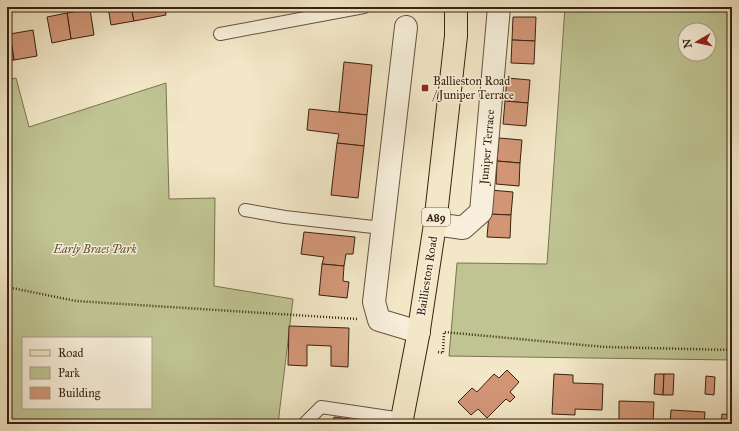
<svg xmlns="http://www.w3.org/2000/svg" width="739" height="431" font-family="'IM FELL Great Primer',serif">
  <rect width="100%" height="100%" fill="#f2e7c7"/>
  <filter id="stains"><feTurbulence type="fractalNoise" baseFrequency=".005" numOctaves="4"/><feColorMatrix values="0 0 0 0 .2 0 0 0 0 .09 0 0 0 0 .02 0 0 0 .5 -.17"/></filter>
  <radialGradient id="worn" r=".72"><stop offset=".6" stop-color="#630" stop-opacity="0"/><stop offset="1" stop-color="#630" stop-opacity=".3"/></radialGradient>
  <g fill="#bfc492" stroke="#7c7250" fill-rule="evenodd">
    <path d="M565 7H732V360L449 356 457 263 547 264ZM685 30H709V54H685Z"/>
    <path d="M16 78 29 127 166 83 169 199 215 198 214 286 293 299 278 424H7V80ZM23 338H151V408H23Z"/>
  </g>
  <g fill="#d29677" stroke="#39210f">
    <path d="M108 7H131L134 21 111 25Z"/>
    <path d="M131 7H165L166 15 134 21Z"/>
    <path d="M90 9 94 35 71 39 67 13Z"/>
    <path d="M67 13 71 39 52 43 47 17Z"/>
    <path d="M513 17H536L535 41 512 40Z"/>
    <path d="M33 30 37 56 14 60 10 34Z"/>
    <path d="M10 34 14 60 7 61V35Z"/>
    <path d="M512 40 535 41 534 64 511 63Z"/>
    <path d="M344 62 372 65 367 115 339 112Z"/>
    <path d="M507 78 530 80 528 103 505 101Z"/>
    <path d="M505 101 528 103 526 126 503 124Z"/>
    <path d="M309 109 367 115 364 146 337 143 339 134 307 130Z"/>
    <path d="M499 138 522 140 520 163 497 161Z"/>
    <path d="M337 143 364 146 358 198 331 195Z"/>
    <path d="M497 161 520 163 519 186 496 184Z"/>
    <path d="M490 190 513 192 511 215 489 214Z"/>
    <path d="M489 214 511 215 510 238 487 237Z"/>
    <path d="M304 232 355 237 353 254H346L344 266 322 264 324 257 301 254Z"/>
    <path d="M322 264 344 266 343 281 349 282 347 298 319 295Z"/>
    <path d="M289 326 349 328 348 367 331 366V346L307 345V366L288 365Z"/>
    <path d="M507 370 519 382 510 392 515 397 510 402 506 399 487 418 478 409 471 415 458 402 472 388 477 392 494 374 499 378Z"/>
    <path d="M554 374 573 375V383L603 384 602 410 575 409V415L552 414Z"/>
    <path d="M655 374H664L663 395 654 394Z"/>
    <path d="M664 374H674L673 395H663Z"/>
    <path d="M706 376 715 377 714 395 705 394Z"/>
    <path d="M619 401 654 402 653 424H619Z"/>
    <path d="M671 410 705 412 704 424H670Z"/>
    <path d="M722 414 732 415V424H721Z"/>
    <path d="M334 417 364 421V424H333Z"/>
  </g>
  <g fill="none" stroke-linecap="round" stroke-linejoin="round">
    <defs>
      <g id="lane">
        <path d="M220 34 364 7"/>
        <path d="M245 210 285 217 382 228"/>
        <path d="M304 424 321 407 402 419"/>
      </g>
      <g id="street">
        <path d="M406 27 374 302 379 320 419 332"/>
        <path d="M435 224 463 228 481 212 499 7"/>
      </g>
      <path id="primary" d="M401 424 418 336 435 224 456 36V7"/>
    </defs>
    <use href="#lane" stroke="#67523d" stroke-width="14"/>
    <use href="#street" stroke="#67523d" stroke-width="24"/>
    <use href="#primary" stroke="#39210f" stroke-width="24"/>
    <g stroke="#39210f" stroke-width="2.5" stroke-dasharray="1 2" stroke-linecap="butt">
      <path d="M7 287 76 301 357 319"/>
      <path d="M438 352 443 353 444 332 605 347 732 350"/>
    </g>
    <use href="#lane" stroke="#f7efdb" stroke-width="12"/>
    <use href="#street" stroke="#f7efdb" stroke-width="22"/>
    <use href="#primary" stroke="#f2e7c7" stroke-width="22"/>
  </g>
  <rect fill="#8f2418" stroke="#f7efdb" stroke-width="1.5" x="421" y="84" width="8" height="8" rx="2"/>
  <g text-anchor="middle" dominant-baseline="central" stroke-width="3" stroke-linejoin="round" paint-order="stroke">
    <rect fill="#f7efdb" stroke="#725f4c" stroke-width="1" x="422" y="208" width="28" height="18" rx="3"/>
    <g font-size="11" font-weight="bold" fill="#39210f">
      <text x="436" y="217">A89</text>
    </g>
    <g font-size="12" fill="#39210f" stroke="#f7efdb" text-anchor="start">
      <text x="433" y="81">Ballieston Road<tspan x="433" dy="14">/ Juniper Terrace</tspan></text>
    </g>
    <g font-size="12" fill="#39210f" stroke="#f7efdb">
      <text transform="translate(487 147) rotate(-85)">Juniper Terrace</text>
      <text transform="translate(427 276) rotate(-81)">Baillieston Road</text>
    </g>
    <g font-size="12" font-style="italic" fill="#615236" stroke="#f7efdb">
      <text x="95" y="249">Early Braes Park</text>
    </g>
  </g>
  <rect width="739" height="431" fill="none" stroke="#f2e7c7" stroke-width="24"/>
  <rect x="8" y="8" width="723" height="415" fill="none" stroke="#39210f" stroke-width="2"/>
  <rect x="12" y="12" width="715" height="407" fill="none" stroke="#39210f"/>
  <rect x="22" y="337" width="130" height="72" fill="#f7efdb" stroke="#ab9d89"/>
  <rect x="30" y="350" width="20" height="6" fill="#f2e7c7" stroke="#ab9d89"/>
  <text x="58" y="357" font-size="12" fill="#39210f">Road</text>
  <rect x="30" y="367" width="20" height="12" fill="#bfc492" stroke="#ab9d89"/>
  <text x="58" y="377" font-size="12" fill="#39210f">Park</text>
  <rect x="30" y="387" width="20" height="12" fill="#d29677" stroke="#ab9d89"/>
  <text x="58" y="397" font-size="12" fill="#39210f">Building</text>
  <g transform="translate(697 42) rotate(261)"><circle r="19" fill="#f7efdb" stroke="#ab9d89"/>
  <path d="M0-3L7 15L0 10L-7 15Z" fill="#8f2418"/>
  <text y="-6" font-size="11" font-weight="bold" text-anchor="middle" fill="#39210f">N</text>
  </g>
  <rect width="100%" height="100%" filter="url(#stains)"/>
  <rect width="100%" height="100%" fill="url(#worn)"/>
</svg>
